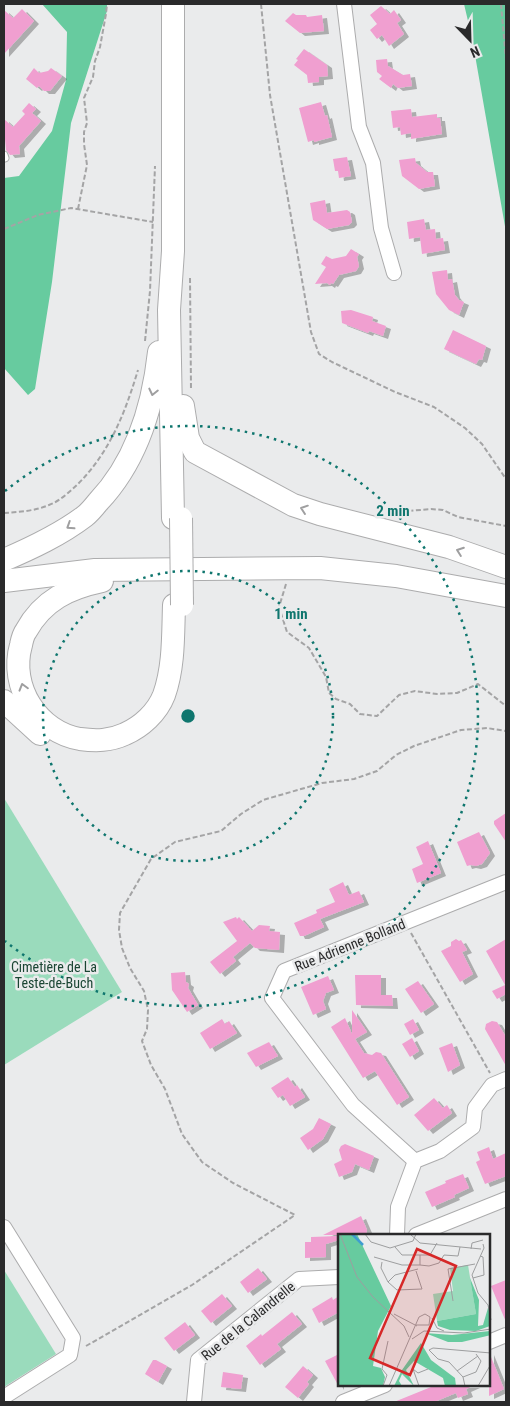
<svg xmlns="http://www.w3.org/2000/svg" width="510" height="1406" font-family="'Roboto Condensed',sans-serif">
  <defs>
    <filter id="shadow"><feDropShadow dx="5" dy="3" stdDeviation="0" flood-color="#0004"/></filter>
  </defs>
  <rect width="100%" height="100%" fill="#eaebec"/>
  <g fill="#9adbbc">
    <path d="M4 798 122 992 4 1065Z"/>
    <path d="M4 1270 56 1354 4 1387Z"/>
  </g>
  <g fill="#67cb9f">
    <path d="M42 4H107V11L71 123 52 282 35 389 28 395 4 368V178L19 176 52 131 66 80 67 32Z"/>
    <path d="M464 4H506V232L472 38Z"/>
  </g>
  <g fill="#f09fd0" filter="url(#shadow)">
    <path d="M381 6 390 14 394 10 401 20 397 23 404 34 389 46 382 35 377 39 370 30 377 24 370 15Z"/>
    <path d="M22 9 34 21 4 54V10L13 18Z"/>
    <path d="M293 13 296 15H306L307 17 322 15 324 31 300 33 285 21Z"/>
    <path d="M304 49 327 65 328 76 319 77V82L308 83 307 75 294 65 298 60 296 59Z"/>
    <path d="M387 59 388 66 403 75 410 74 412 86 398 88 393 84 391 88 379 79 382 76 377 72 376 60Z"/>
    <path d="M34 68 39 73 48 71 51 68 62 76 50 91H44L39 86 37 88 26 79Z"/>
    <path d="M321 102 325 116 327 115 332 137 314 142V140L308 142 299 108Z"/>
    <path d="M29 103 36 109 32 113 41 121 19 146 20 154 10 155 6 150 5 139 4 137V119L13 127 25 114 22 111Z"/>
    <path d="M411 109 412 117 437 114V118H440L442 134 411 139V133L401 135 400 127 393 128 391 111Z"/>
    <path d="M347 157 351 176 339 178 338 171H335L333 159Z"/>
    <path d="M415 158 416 163 427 172H433L435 186 419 189 402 176 399 160Z"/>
    <path d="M325 200 327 213 347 210 350 212 352 222 349 225 327 229 313 220 310 203Z"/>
    <path d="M424 219 426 230 435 229 436 239 443 238 445 250 422 254 420 237 409 239 407 222Z"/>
    <path d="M351 249 359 254 357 257 359 266 356 271 339 275 333 284 331 283 330 285 327 283 315 284 326 267 321 264 326 256 332 259 346 256Z"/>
    <path d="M447 270 448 280 452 279 455 295 459 300 464 302 459 315 449 310 436 294 432 272Z"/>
    <path d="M351 310 373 317 372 321 386 326 383 336 369 331 368 333 342 323 341 311Z"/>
    <path d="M453 330 486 346 482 360 479 359 476 364 444 349Z"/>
    <path d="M506 813V842L494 824V821Z"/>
    <path d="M479 832 490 853 482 864 476 866 471 865 467 866 457 842Z"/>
    <path d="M428 841 441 873 417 883 412 869 423 864 416 847Z"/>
    <path d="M343 882 349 895 359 891 364 902 320 919 324 927 304 936H300L294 923 317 913 316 910 335 902 329 889Z"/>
    <path d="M236 917 237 919 239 917 252 931 259 925 270 926 269 931 280 932 279 950 255 948 250 943 233 957 236 961 220 974 210 962 237 941 223 922Z"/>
    <path d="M456 939 459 941 461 940 467 950 462 952 473 974 460 982 441 951 451 946V942Z"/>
    <path d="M506 939V994L497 999 492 991 505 985 486 951Z"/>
    <path d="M185 972 186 982 189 984 188 988 198 1005 187 1012 172 990 171 973Z"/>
    <path d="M355 975H381V995H392L393 1006 356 1005Z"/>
    <path d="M328 976 334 990 326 993 323 1001 326 1009 313 1015 301 987Z"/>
    <path d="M418 981 434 1004 421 1013 405 989Z"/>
    <path d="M352 1010 367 1032 355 1039 364 1053 372 1055 376 1052 381 1053 409 1097 397 1105 375 1071 363 1078 331 1027 345 1018 352 1034Z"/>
    <path d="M222 1019 225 1024 229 1021 237 1033 210 1049 200 1033Z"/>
    <path d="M413 1019 419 1030 410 1035 404 1024Z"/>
    <path d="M492 1021 497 1022 506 1037V1066L485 1029 486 1024Z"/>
    <path d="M412 1038 419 1051 410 1057 402 1044Z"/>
    <path d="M269 1042 278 1056 256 1067 247 1053Z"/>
    <path d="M452 1043 460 1065 448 1072 439 1048Z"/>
    <path d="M288 1077 295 1087 297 1085 305 1097 290 1106 283 1095 278 1098 271 1088Z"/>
    <path d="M434 1098 443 1108 447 1105 452 1113 428 1131 414 1115Z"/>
    <path d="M319 1118 331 1124 323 1139 308 1150 300 1138 313 1129Z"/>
    <path d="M345 1144 374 1156 369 1170 355 1164 352 1172 339 1177 334 1164 342 1160 339 1150 341 1146Z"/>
    <path d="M489 1147 493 1159 506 1153V1176L485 1184 476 1162 480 1160 477 1152Z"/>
    <path d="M463 1174 469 1188 454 1195 455 1197 432 1207 425 1192 446 1183 445 1181Z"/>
    <path d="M361 1216 367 1230 366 1235H323Z"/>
    <path d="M339 1236V1240L326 1244V1257L305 1258V1242H311V1237Z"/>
    <path d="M258 1268 267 1279 248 1293 240 1282Z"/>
    <path d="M506 1280V1322L491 1286Z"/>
    <path d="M222 1294 232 1306 211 1323 201 1311Z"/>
    <path d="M339 1296V1312L319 1323 312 1309 332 1297 333 1300Z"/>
    <path d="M292 1312 302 1324 277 1344 281 1349 260 1365 246 1346 261 1334 262 1336Z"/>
    <path d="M185 1322 195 1335 174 1351 164 1338Z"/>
    <path d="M489 1352 504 1389 489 1396Z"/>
    <path d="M339 1354V1387L325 1361Z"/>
    <path d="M153 1360H156L167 1366 158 1382 145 1374Z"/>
    <path d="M303 1366 313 1375 307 1382 309 1384 298 1398 285 1387Z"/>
    <path d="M223 1372 243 1375 241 1389 221 1387Z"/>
    <path d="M436 1385H475L466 1389 468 1394 458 1398 456 1393 434 1402H394Z"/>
  </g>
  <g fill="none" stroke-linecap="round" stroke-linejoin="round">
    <defs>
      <path id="lane" d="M4 155 5 158"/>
      <g id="street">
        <path d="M344 4 359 127 373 163 381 228 394 273"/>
        <path d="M415 1161 353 1105 272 998 284 971 506 882"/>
        <path d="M4 1227 73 1338 70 1355 4 1397"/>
        <path d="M397 1235 398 1207 415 1161 440 1151 473 1127 475 1108 492 1085 506 1079"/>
        <path d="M416 1235 506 1199"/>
        <path d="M489 1342 506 1335"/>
        <path d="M194 1402 198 1360 299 1279 339 1277"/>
        <path d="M343 1402 385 1385"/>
      </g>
      <g id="primary">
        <path d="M183 406 188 438 195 452 293 505 320 514 449 547 506 567"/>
        <path d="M173 518 169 310 173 251V4"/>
        <path d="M4 560C32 548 60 535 85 516 90 512 94 507 98 502 137 461 153 407 159 352"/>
        <path d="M4 581 95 570 320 568 396 576 506 596"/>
        <path d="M102 581C69 588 43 600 26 631 23 635 22 640 21 645 9 687 38 732 80 739 96 741 110 741 125 734 141 727 157 713 164 695 174 667 173 635 174 605"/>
        <path d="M4 701 40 734"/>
      </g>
    </defs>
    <use href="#lane" stroke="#acacad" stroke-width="9"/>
    <use href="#street" stroke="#acacad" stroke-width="16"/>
    <use href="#primary" stroke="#acacad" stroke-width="24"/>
    <g stroke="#a4a4a5" stroke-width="2" stroke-dasharray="5 2.5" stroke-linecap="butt">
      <path d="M261 4 270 95 311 332 319 354 332 362 395 392 434 407 465 428 482 444 506 479"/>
      <path d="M501 4 506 60"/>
      <path d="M78 209 87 165 84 144V132L87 123 84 98 93 77 95 61 100 47 106 14 107 4"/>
      <path d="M4 229 38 215 71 208 153 222"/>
      <path d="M190 278 191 390"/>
      <path d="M145 341 150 291 155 166"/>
      <path d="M4 513C19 512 35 511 49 505 60 501 69 492 77 485 110 452 125 413 138 370"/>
      <path d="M386 513 431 509 443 510 458 517 506 526"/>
      <path d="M286 584 279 607 287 632 309 648 326 677 329 693 336 699 350 704 360 714 377 716 399 695 415 691 437 694 457 693 478 684 506 706"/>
      <path d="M411 933 490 1073"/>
      <path d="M86 1346 192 1285 295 1215 233 1183 202 1162 182 1134 165 1089 151 1065 142 1041 147 1029 148 1010 144 991 130 968 122 948 119 930 120 913 151 859 175 842 221 831 241 814 263 800 322 783 354 779 377 771 396 755 414 746 461 730 487 728 506 731"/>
    </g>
    <use href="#lane" stroke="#fff" stroke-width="7"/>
    <use href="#street" stroke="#fff" stroke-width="14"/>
    <use href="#primary" stroke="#fff" stroke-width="22"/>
    <defs>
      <path id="primary-bridge" d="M181 518 182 605"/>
    </defs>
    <use href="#primary-bridge" stroke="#acacad" stroke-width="24" stroke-linecap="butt"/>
    <use href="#primary-bridge" stroke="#fff" stroke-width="22"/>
  </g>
  <defs><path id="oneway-chevron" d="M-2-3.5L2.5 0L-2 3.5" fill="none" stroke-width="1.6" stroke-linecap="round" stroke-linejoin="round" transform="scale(1.25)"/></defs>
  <g stroke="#9f9fa0">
    <use href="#oneway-chevron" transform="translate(153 392) rotate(103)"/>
    <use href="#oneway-chevron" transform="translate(304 509) rotate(-161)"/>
    <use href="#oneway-chevron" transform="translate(70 526) rotate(147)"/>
    <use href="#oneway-chevron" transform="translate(460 551) rotate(-160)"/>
    <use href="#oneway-chevron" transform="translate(23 687) rotate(-106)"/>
  </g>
  <g fill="none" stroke="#0f766e" stroke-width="2.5" stroke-dasharray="2.5 5">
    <circle cx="188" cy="716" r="145"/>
    <path d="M5 491A290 290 0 1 1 5 941"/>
  </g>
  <g text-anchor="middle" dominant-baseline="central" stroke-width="5" stroke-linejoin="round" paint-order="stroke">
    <g font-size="14" fill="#2a2a2b" stroke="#eaebec">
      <text transform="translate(350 945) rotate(-22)">Rue Adrienne Bolland</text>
      <text transform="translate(248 1321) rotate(-39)">Rue de la Calandrelle</text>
    </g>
    <g font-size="14" fill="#1a4533" stroke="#eaebec">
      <text x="54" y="967">Cimetière de La<tspan x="54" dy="16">Teste-de-Buch</tspan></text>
    </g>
  </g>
  <g transform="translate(338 1234)">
    <rect width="152" height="152" fill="#eaebec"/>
    <path d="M130 31 138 80 99 87 95 60 115 57 112 34Z" fill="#9adbbc"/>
    <path d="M0 0H19L53 72 40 97 35 132 43 134 47 143 45 152H0ZM132 44 141 66 140 92 145 91 152 67V92L138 97 112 96 100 92 99 87 138 80ZM152 97 153 101 124 108H110L87 99 114 101ZM83 109 93 126 117 144 118 152H107L105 144 76 127 68 136 76 152 64 140 61 147 64 152H56L64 136Z" fill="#67cb9f"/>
    <path fill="none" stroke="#409dd0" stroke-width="2.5" d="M14 0 25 11"/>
    <path fill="none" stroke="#9d9e9f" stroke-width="1" d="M2 0 19 43 35 63 66 92 71 103M27 0 33 8 52 14 75 7 78 0M72 0 82 9 143 15M145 10 146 14 134 41 140 59 150 71 153 86M57 13 64 21H92L99 9M133 15 134 9 145 6M82 21V31L91 32 101 29 106 21 120 22 122 13M36 23 64 31H82M44 28 43 34 50 48 59 56 84 55 78 37M135 44 146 41 145 23 142 22M50 48 57 41 80 35M115 67 110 35 137 30M56 80 79 92M94 84 99 94 106 97M74 105 86 97 126 99 153 95M119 137 140 122M125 143 138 138 143 127 138 120M45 152 49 141 44 135 50 107M51 152 81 83 87 80 92 83 91 91H78M81 152 75 135 80 139 90 135M127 152 125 143 111 128 100 125 91 116 95 114 153 119M140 152 153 130"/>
    <path fill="#d62828" fill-opacity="0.15" stroke="#d62828" stroke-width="2.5" d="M79 15 118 32 72 141 32 124Z"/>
    <rect width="152" height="152" fill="none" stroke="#2a2a2b" stroke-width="2.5"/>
  </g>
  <circle cx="188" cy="716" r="8" fill="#0f766e" stroke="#eaebec" stroke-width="2.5"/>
  <g font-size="15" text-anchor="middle" font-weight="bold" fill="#0f766e" stroke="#eaebec" stroke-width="5" stroke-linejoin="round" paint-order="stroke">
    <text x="393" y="516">2 min</text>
    <text x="291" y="619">1 min</text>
  </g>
  <rect width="510" height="1406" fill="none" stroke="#2a2a2b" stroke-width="10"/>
  <g transform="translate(470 40) rotate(157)" stroke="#eaebec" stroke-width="4" paint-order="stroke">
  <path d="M0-4L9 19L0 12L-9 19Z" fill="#2a2a2b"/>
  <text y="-8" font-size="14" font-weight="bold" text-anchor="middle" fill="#2a2a2b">N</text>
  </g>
</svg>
